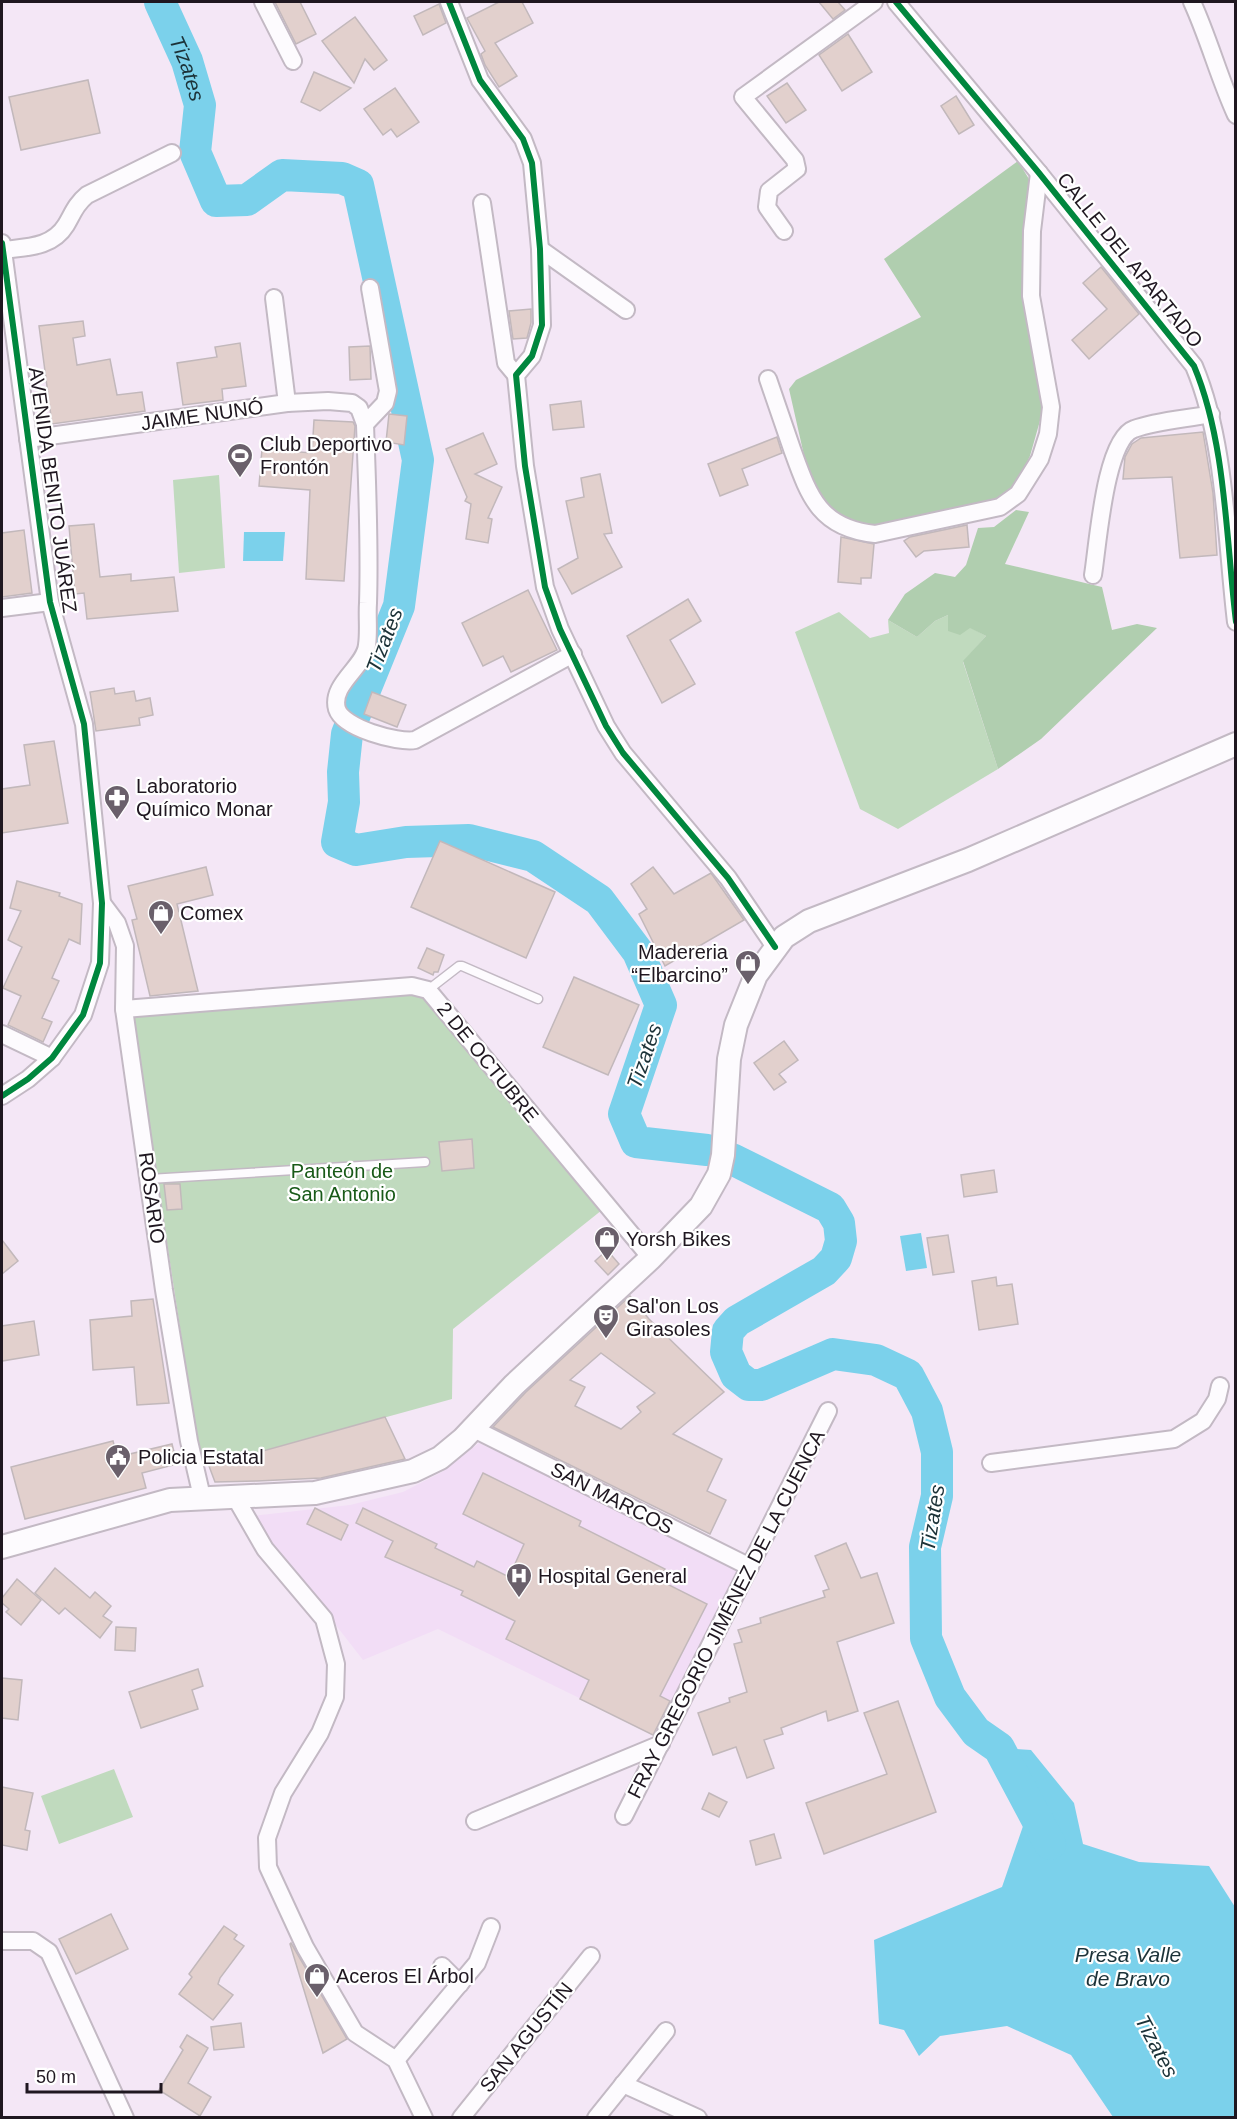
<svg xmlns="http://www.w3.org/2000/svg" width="1237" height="2119" font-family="Arial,sans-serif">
  <rect width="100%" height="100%" fill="#f4e7f6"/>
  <path fill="#f2ddf6" d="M479 1443 738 1568 655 1735 438 1629 363 1660 251 1516 350 1505 403 1492 442 1472Z"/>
  <g fill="#c0dabe">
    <path d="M219 475 225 568 179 573 173 480Z"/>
    <path d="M839 612 870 638 889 633 888 620 917 637 935 621 948 615 986 636 963 662 998 769 898 829 860 809 795 632Z"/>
    <path d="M422 994 602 1210 453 1329 452 1399 209 1466 199 1452 132 1014Z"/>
    <path d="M114 1769 133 1817 59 1844 41 1796Z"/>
  </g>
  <g fill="#b0ceaf">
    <path d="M1018 161 1032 184 1045 403 1030 456 1013 491 994 504 875 529 838 516 828 507 808 473 789 389 796 380 921 317 884 259Z"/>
    <path d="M1016 510 1029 512 1005 564 1102 587 1112 630 1137 624 1157 628 1041 739 998 769 963 661 986 636 970 628 960 635 948 631V615L935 621 917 637 888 620 905 594 935 573 955 577 966 565 978 528 994 527Z"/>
  </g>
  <g fill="#7bd1eb">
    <path d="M244 532H285L283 561H243Z"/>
    <path d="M921 1233 927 1268 906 1271 900 1236Z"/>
    <path d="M999 1748 1031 1750 1074 1803 1083 1844 1139 1862 1209 1866 1235 1907V2117H1113L1071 2055 1007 2026 940 2036 919 2056 904 2030 879 2024 874 1940 1002 1887 1032 1800Z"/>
  </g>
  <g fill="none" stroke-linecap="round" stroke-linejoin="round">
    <g stroke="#7bd1eb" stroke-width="32">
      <path id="s1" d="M160 2 187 61 200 105 195 152 216 201 247 200 282 175 342 178 358 185 418 460 399 606 347 734 343 772 344 802 337 842 356 850 406 842 469 840 533 856 599 900 638 952 661 1005 624 1114 636 1142 707 1150"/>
      <path d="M732 1159 830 1208 839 1223 841 1241 836 1258 824 1271 737 1321 728 1331 726 1352 736 1375 749 1385H761L833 1354 876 1360 908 1375 927 1411 937 1452V1496L925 1547 926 1638 950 1697 976 1732 999 1748 1050 1844"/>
    </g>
  </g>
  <g fill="#e2d0cd" stroke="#c2b8bb" stroke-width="1.5" fill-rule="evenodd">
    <path d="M275 2H300L316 34 296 44Z"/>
    <path d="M499 2H522L533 23 495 43 517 76 499 87 485 65 481 54 485 51 467 18Z"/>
    <path d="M819 2H838L845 10 833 19Z"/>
    <path d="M439 4 446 23 423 35 414 16Z"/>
    <path d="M355 17 387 60 374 70 365 59 354 83 322 41Z"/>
    <path d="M848 34 872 72 842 91 819 55Z"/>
    <path d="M314 72 351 88 320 111 301 102Z"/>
    <path d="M88 80 100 133 21 150 9 97Z"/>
    <path d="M787 83 806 110 786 123 767 96Z"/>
    <path d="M395 88 419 122 397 137 391 129 383 135 364 109Z"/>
    <path d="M956 96 974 125 959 134 941 106Z"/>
    <path d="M1101 267 1139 314 1089 359 1072 340 1107 309 1083 283Z"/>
    <path d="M531 309V323L527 338 513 339 509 311Z"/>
    <path d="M83 321 85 336 73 338 77 365 110 359 117 395 142 392 145 411 52 424 39 326Z"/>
    <path d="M240 343 246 386 222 389 223 400 183 405 177 363 217 357 215 347Z"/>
    <path d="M370 346 371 379 350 380 349 347Z"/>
    <path d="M581 401 584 427 553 430 550 405Z"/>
    <path d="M389 414 407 416 404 445 386 442Z"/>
    <path d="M314 420 353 422 355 426 344 581 306 579 310 490 259 486 262 449 312 453Z"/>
    <path d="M1203 432 1213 493 1217 555 1180 558 1172 477 1123 479 1125 457 1132 444 1141 438Z"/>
    <path d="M483 433 497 464 475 474 502 487 488 518 492 519 488 543 466 539 471 504 465 501 467 497 446 449Z"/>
    <path d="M777 437 782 453 742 469 748 485 720 496 708 464Z"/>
    <path d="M600 474 612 533 604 534 622 567 572 594 558 569 578 558 566 501 584 497 581 478Z"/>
    <path d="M94 524 100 577 131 574V581L174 577 178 611 87 619 84 593 75 594 69 526Z"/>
    <path d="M967 525 969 547 924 551 916 557 904 541 910 537Z"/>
    <path d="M24 530 32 593 2 597V533Z"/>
    <path d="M841 537 874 544 871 578H861V584L838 582Z"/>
    <path d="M528 590 557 650 511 672 503 656 483 666 462 623Z"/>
    <path d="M688 599 701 621 670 640 695 684 662 703 627 636Z"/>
    <path d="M114 688 115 694 134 691 136 701 150 698 153 715 139 718 140 725 96 731 90 692Z"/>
    <path d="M372 692 406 705 397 727 364 714Z"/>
    <path d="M54 741 68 823 2 833V789L30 785 24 745Z"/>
    <path d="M440 841 555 892 526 958 411 907Z"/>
    <path d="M206 867 213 895 177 904 198 991 150 996 132 920 137 919 128 886Z"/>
    <path d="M653 867 674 894 711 873 744 920 665 966 639 914 647 909 631 884Z"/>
    <path d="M17 881 60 893 59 896 82 904 80 944 69 939 52 978 59 981 42 1018 52 1022 43 1042 8 1025 21 996 3 988 22 947 8 940 21 911 10 908Z"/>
    <path d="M427 948 444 955 438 972H434L433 975 418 968Z"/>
    <path d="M574 977 639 1005 608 1075 543 1047Z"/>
    <path d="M784 1041 798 1060 779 1074 786 1082 774 1090 754 1063Z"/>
    <path d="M472 1139 474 1168 442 1171 439 1142Z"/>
    <path d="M994 1170 997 1192 964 1197 961 1175Z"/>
    <path d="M164 1184H180L182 1209 167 1210Z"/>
    <path d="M948 1235 954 1272 933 1275 927 1238Z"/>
    <path d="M2 1240 18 1261 2 1274Z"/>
    <path d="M607 1250 619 1264 608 1275 595 1261Z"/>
    <path d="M996 1277 997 1286 1012 1284 1018 1324 979 1330 972 1281Z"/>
    <path d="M630 1296 649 1319 724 1392 673 1434 722 1459 707 1491 726 1500 710 1534 493 1427 526 1392ZM601 1353 655 1393 637 1407 641 1412 621 1429 575 1406 585 1387 570 1380Z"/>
    <path d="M153 1299 169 1403 137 1405 134 1367 93 1370 90 1320 132 1316 131 1301Z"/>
    <path d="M34 1321 39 1355 2 1361V1326Z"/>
    <path d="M385 1417 405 1459 321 1478 257 1481 215 1482 209 1466Z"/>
    <path d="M113 1441 117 1457 172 1444 177 1464 142 1473 146 1488 25 1519 11 1467Z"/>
    <path d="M483 1473 581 1521 579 1526 665 1569 659 1580 707 1604 660 1696 670 1701 653 1735 580 1699 589 1680 506 1639 515 1621 461 1595 463 1591 385 1557 393 1541 356 1523 363 1508 437 1544 435 1548 474 1567 477 1561 509 1577 524 1544 463 1514Z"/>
    <path d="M315 1508 348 1525 341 1540 307 1524Z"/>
    <path d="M846 1543 861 1578 877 1573 894 1623 837 1642 858 1711 828 1721 826 1711 781 1728 783 1734 764 1740 774 1768 747 1778 736 1747 713 1755 698 1713 730 1702 729 1698 747 1692 734 1644 742 1642 738 1630 761 1623 760 1618 825 1597 823 1591 829 1589 815 1556Z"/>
    <path d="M55 1568 90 1598 95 1592 111 1606 103 1616 112 1622 100 1638 65 1608 59 1614 35 1593Z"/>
    <path d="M17 1579 41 1600 21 1625 6 1612 9 1609 2 1603V1598Z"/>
    <path d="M116 1627 136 1628 135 1651 115 1650Z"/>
    <path d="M198 1669 203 1686 192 1690 198 1709 141 1728 129 1692Z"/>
    <path d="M2 1678 22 1680 18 1720 2 1718Z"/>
    <path d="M898 1701 936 1812 824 1854 806 1803 887 1774 864 1713Z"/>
    <path d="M2 1787 33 1793 25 1830 30 1831 27 1850 2 1845Z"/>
    <path d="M709 1793 727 1802 719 1817 702 1809Z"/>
    <path d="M774 1834 781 1858 756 1865 750 1841Z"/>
    <path d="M111 1914 128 1949 76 1974 59 1939Z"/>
    <path d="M224 1926 237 1935 234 1939 244 1946 220 1978 218 1984 233 1995 213 2020 179 1994 192 1977 189 1974Z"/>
    <path d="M291 1943 347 2039 323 2053 290 1944Z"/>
    <path d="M241 2023 244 2047 214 2050 211 2027Z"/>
    <path d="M187 2035 208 2048 188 2083 211 2097 200 2116 159 2090 183 2050 180 2047Z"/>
  </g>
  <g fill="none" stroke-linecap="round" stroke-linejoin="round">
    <defs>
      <g id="service">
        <path d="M428 990 459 966H462L538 999"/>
        <path d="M149 1179 425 1162"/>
      </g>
      <g id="minor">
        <path d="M263 2 293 61"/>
        <path d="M449 2 480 80 523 139 532 163 540 249 542 325 532 356 516 375 525 466 545 587 560 629 606 726 623 753 728 878 775 947"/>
        <path d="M896 2 1039 173 1194 366C1226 442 1226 539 1236 622"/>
        <path d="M1192 2C1209 39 1219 78 1236 115"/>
        <path d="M482 203 506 363 516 375"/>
        <path d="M784 231 767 207 769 191 797 169 795 160 743 97 874 2"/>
        <path d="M2 243 50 602 84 724 102 903 100 963 83 1015 52 1058 28 1079 2 1096"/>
        <path d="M540 249 626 310"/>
        <path d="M3 250C26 247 52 248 66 225 73 213 76 204 87 195L172 153"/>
        <path d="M274 298 287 403"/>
        <path d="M768 379C776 402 784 425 792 449 809 496 819 528 875 534L1000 507 1018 494 1040 459 1048 434 1051 407 1031 296 1032 231 1039 173"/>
        <path d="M365 424 385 403 388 391 370 288"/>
        <path d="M28 439 287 403 328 401 352 403 359 408 365 424C367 484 370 543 368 603 367 617 369 631 367 645 365 667 330 684 337 709 343 728 397 743 415 740L573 654"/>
        <path d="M1093 575C1098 544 1105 439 1134 429 1158 420 1187 419 1211 414"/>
        <path d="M2 608 50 602"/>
        <path d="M102 903 117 923 125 946 124 1009 164 1290 189 1441 202 1497"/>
        <path d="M124 1009 412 986 428 990 651 1258"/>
        <path d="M2 1034 52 1058"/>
        <path d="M474 1429 750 1567"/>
        <path d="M991 1463 1174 1439 1203 1421 1217 1399 1220 1386"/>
        <path d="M235 1497 265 1549 324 1619 336 1664 335 1697 320 1733 283 1793 267 1838 268 1867 305 1947 355 2033 396 2060 424 2118"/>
        <path d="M624 1816 828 1411"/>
        <path d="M475 1821 661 1744"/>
        <path d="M2 1941H33L49 1952 125 2118"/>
        <path d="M442 1966 460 1984"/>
        <path d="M396 2060 477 1963 491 1927"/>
        <path d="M623 2084 698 2118"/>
        <path d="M461 2118 591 1956"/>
        <path d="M596 2118 666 2031"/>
      </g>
      <path id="secondary" d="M2 1547 170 1500 315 1493 413 1471 440 1458 463 1439 514 1385 651 1258 701 1206 719 1174 723 1155 729 1059 736 1025 756 975 784 937 809 921 968 860 1236 744"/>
    </defs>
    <use href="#service" stroke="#c3b9c4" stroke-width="11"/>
    <use href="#minor" stroke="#c3b9c4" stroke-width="20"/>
    <use href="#secondary" stroke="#c3b9c4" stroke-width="26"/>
    <use href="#service" stroke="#fdfbfe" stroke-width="8"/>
    <use href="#minor" stroke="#fdfbfe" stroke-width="16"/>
    <use href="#secondary" stroke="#fdfbfe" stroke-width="22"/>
    <defs>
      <g id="cycleway">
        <path d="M449 2 480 80 523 139 532 163 540 249 542 325 532 356 516 375 525 466 545 587 560 629 606 726 623 753 728 878 775 947"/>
        <path d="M896 2 1039 173 1194 366C1226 442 1226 539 1236 622"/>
        <path d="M2 243 50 602 84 724 102 903 100 963 83 1015 52 1058 28 1079 2 1096"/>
      </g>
    </defs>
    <use href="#cycleway" stroke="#fff" stroke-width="10"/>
    <use href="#cycleway" stroke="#00873e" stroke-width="6"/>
  </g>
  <defs>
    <symbol id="stadium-pin" viewBox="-11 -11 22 30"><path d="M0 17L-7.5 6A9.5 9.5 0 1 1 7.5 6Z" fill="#6a606b" stroke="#fff"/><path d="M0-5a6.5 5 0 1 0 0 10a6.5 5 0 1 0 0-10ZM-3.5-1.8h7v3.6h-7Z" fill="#fff"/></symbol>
    <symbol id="pharmacy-pin" viewBox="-11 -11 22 30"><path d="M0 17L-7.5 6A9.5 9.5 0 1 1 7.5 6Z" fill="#6a606b" stroke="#fff"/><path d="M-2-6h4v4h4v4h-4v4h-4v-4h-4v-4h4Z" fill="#fff"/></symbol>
    <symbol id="shop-pin" viewBox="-11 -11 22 30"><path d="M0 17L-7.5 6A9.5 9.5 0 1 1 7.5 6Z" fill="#6a606b" stroke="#fff"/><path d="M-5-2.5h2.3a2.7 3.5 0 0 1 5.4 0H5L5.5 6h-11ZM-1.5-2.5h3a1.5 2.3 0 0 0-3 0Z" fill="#fff"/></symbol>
    <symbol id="theatre-pin" viewBox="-11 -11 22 30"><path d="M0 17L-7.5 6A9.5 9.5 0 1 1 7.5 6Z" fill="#6a606b" stroke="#fff"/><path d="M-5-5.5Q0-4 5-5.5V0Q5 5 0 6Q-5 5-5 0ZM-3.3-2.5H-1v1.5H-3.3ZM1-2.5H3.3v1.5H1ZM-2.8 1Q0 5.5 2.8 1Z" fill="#fff"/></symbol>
    <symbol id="civic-pin" viewBox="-11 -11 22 30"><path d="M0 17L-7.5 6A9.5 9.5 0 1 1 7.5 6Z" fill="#6a606b" stroke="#fff"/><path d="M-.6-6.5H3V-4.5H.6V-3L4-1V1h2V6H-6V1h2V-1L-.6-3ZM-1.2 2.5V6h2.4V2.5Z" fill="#fff"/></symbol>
    <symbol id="hospital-pin" viewBox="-11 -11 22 30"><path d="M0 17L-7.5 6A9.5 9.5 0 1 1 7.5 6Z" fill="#6a606b" stroke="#fff"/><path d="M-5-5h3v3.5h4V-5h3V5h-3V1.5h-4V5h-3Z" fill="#fff"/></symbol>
  </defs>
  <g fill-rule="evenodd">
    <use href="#stadium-pin" x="225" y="441" width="30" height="40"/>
    <use href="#pharmacy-pin" x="102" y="783" width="30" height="40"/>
    <use href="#shop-pin" x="146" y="898" width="30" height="40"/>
    <use href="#shop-pin" x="733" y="948" width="30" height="40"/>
    <use href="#shop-pin" x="592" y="1224" width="30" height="40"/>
    <use href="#theatre-pin" x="591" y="1302" width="30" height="40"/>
    <use href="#civic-pin" x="103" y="1442" width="30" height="40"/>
    <use href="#hospital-pin" x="504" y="1561" width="30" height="40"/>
    <use href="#shop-pin" x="302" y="1961" width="30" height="40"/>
  </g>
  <g text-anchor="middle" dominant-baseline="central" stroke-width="4.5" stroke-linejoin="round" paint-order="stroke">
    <g font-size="20" fill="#1f1720" stroke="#fff">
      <text transform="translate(1130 260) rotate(51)">CALLE DEL APARTADO</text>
      <text transform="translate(202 415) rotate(-8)">JAIME NUNÓ</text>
      <text transform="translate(53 490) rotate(82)">AVENIDA BENITO JUÁREZ</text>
      <text transform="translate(488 1062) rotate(51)">2 DE OCTUBRE</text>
      <text transform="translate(152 1198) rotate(82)">ROSARIO</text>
      <text transform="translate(612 1498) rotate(27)">SAN MARCOS</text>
      <text transform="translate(726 1614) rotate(-63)">FRAY GREGORIO JIMÉNEZ DE LA CUENCA</text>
      <text transform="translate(526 2037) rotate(-51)">SAN AGUSTÍN</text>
    </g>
    <g font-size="20" fill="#1f1720" stroke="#fff" text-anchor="start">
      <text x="260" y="444">Club Deportivo<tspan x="260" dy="23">Frontón</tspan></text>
      <text x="136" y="786">Laboratorio<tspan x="136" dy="23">Químico Monar</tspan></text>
      <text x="180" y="913">Comex</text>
      <text x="728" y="952" text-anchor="end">Madereria<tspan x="728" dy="23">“Elbarcino”</tspan></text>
      <text x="626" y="1239">Yorsh Bikes</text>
      <text x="626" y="1306">Sal'on Los<tspan x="626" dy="23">Girasoles</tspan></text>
      <text x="138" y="1457">Policia Estatal</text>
      <text x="538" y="1576">Hospital General</text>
      <text x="336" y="1976">Aceros El Árbol</text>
    </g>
    <g font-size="20" fill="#195a18" stroke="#fff">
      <text x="342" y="1171">Panteón de<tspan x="342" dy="23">San Antonio</tspan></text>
    </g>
    <g font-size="21" font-style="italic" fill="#1c3238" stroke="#fff">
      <text stroke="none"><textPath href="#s1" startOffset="72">Tizates</textPath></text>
      <text transform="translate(384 640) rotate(-69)">Tizates</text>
      <text transform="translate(644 1056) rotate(-71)">Tizates</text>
      <text transform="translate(932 1518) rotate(-81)">Tizates</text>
      <text x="1128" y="1954">Presa Valle<tspan x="1128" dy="24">de Bravo</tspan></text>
      <text transform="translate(1157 2046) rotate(62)">Tizates</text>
    </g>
  </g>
  <rect width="1237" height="2119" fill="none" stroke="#1f1720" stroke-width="6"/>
  <path d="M27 2083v9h134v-9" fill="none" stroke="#1f1720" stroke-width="3"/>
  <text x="36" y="2083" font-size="18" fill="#1f1720" stroke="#ffffff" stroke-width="4.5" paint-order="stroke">50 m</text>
</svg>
